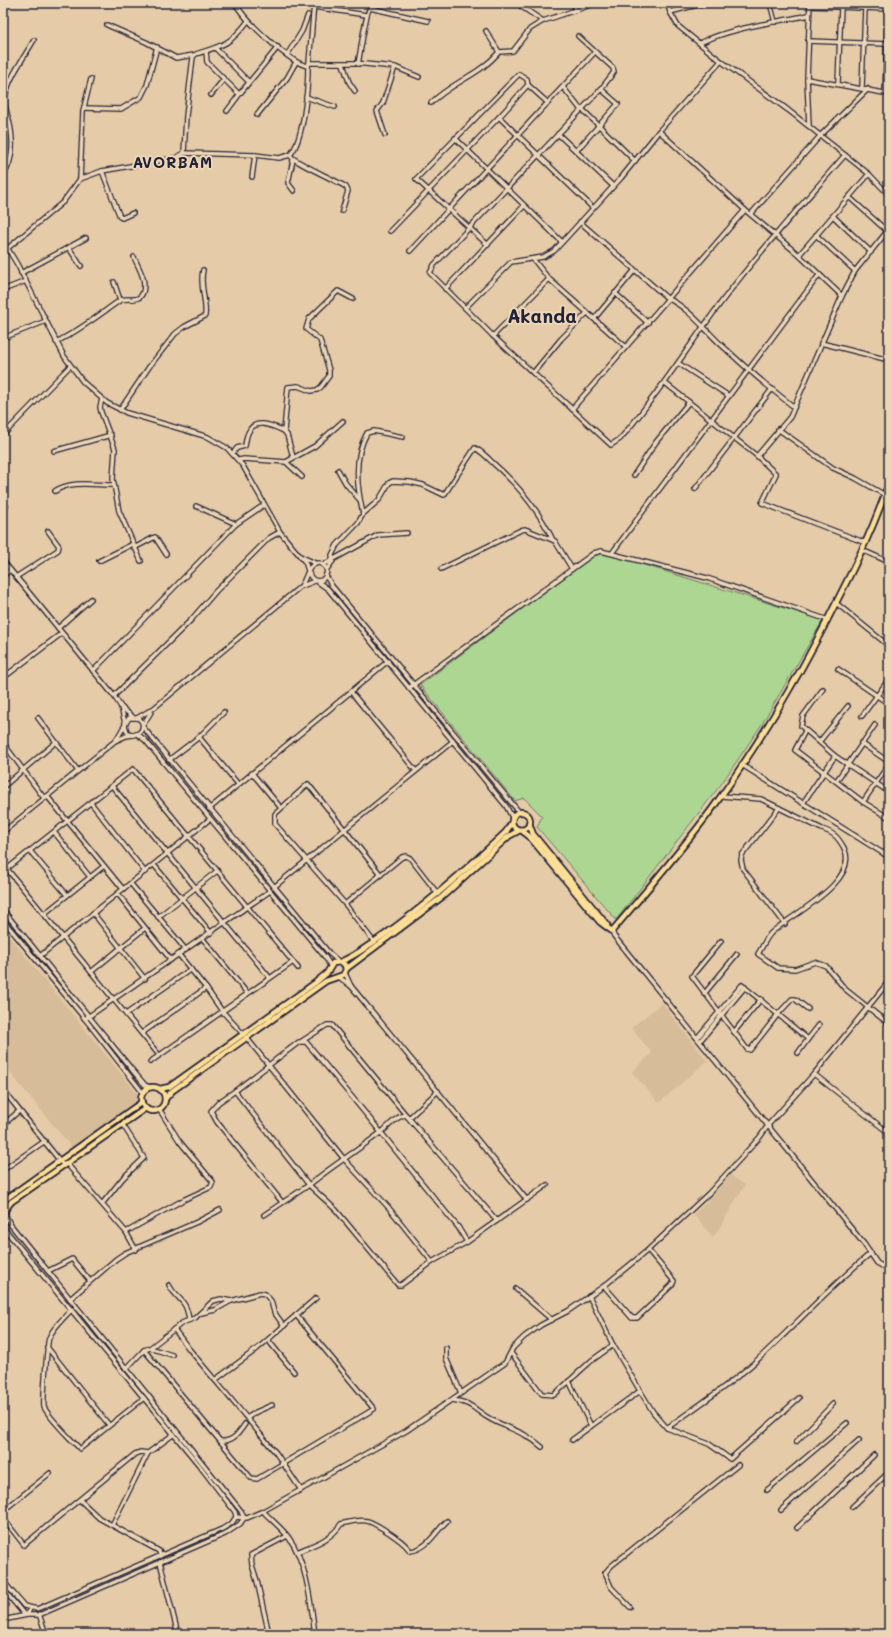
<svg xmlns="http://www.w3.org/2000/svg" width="892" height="1637" font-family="Mali,sans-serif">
  <rect width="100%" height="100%" fill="#e5cba7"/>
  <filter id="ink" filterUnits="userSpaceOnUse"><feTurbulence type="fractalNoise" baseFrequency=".025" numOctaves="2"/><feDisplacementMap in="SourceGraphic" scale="8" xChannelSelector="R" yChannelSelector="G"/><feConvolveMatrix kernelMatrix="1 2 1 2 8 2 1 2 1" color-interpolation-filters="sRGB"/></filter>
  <g filter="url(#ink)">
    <g fill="#d6bc99">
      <path d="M4 930 137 1093 135 1105 73 1149 3 1064Z"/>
      <path d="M662 1003 707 1061 659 1103 632 1072 652 1053 631 1028Z"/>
      <path d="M730 1175 745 1185 713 1238 694 1214 713 1196Z"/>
    </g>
    <path fill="#aed693" stroke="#687c67" d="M601 554H609L823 620 762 724 722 783 616 920 537 827 542 816 524 798 515 801 420 685 593 556Z"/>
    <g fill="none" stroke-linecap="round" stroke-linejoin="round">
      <defs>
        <g id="minor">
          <path d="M516 3 543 21"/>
          <path d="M573 3 576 10"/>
          <path d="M667 3 670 12 678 26 721 61 788 110 869 174 889 195"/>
          <path d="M770 3 775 22"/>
          <path d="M810 6 888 9"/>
          <path d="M314 7 366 15"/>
          <path d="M670 12 705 3"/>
          <path d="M107 25 146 42 176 58 194 55"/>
          <path d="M486 31 499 52"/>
          <path d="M578 36 613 68 614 72 601 89 434 265 430 273 493 336 611 445 620 439C659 394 690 343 726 296 763 247 805 201 845 155"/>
          <path d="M808 41 887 44"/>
          <path d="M700 43C730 28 776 22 809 15"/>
          <path d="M215 48 249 82"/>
          <path d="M206 51 207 62 239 94"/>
          <path d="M287 55 302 31 308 15"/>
          <path d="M309 63 314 3"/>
          <path d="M343 64 349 82 355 91"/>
          <path d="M358 64C360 55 366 11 370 8L428 21"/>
          <path d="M308 66 309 63H355L395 67 419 77"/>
          <path d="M807 79 889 94"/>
          <path d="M838 83 841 7"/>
          <path d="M528 85 548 103"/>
          <path d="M563 87 581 110"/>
          <path d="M862 87 865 8"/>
          <path d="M885 93 888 3"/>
          <path d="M211 95 224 79"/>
          <path d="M306 97 335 107"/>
          <path d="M431 103C452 82 480 75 499 52L513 51 530 29 543 21 597 3"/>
          <path d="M84 108 121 109 141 97 147 85 157 47"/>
          <path d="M582 109 635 161"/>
          <path d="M227 111 242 91 278 47"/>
          <path d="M257 115 287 78 296 62"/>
          <path d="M499 117 593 208"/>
          <path d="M809 126 807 79 810 3"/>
          <path d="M659 131 745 210"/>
          <path d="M558 134 613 186"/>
          <path d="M385 135 377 111 383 103 395 67"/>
          <path d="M455 138 562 242"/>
          <path d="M576 151 618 104 601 89"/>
          <path d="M184 153 186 116 193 57 196 54C222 46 231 44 248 21"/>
          <path d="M290 155C293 162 336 180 346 187L348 191 342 211"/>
          <path d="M293 160 288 183 294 191"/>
          <path d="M102 171 120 217 122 218 133 213"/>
          <path d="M3 177C14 158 14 141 9 120 7 113 4 106 5 99 7 80 25 56 34 40"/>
          <path d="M252 177 255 155"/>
          <path d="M80 179 83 111 91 79"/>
          <path d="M849 197 887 231"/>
          <path d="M751 214 821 135 868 89"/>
          <path d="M833 216 871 252"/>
          <path d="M580 222 667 298C691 309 707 333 727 350 748 370 771 389 794 407"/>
          <path d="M390 231C426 193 463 155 499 117 509 107 518 95 528 85L527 79 519 74 416 179 488 245"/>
          <path d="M816 235 855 271"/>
          <path d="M3 241 17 264 64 356 83 382 107 403 127 413 208 437 227 448 243 466 280 532 305 562C309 571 309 584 322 580 329 574 328 566 319 563 307 564 307 578 301 586L154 708 137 718"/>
          <path d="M8 248 63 202 80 179 102 171 176 158 184 153 255 155 279 158 290 155C304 140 308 87 308 66 290 64 244 19 235 3"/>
          <path d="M69 248 81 266"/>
          <path d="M410 251 595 52"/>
          <path d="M799 255 869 174"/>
          <path d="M533 259 549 279 626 347"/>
          <path d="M21 273 86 238"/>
          <path d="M114 282 120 300"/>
          <path d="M445 289 524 206"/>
          <path d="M3 290 26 281"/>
          <path d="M615 293 648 323"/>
          <path d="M465 308 511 262 543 257 554 251 621 178 659 131 721 61"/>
          <path d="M594 319 634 271"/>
          <path d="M493 336 549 279"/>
          <path d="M3 338 46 321"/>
          <path d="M56 342C79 331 99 315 119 301 127 296 139 304 143 292 147 280 138 267 134 257"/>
          <path d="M821 343 889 360"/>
          <path d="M678 363 729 396"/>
          <path d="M533 373 561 339 587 313"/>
          <path d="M665 383 757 456 776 474 762 503 866 543"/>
          <path d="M102 399 100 407 101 412 115 449 113 479 119 511 141 561"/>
          <path d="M572 409 745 210 799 255 842 296"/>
          <path d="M120 410 149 367 175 334 184 327 205 316C207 300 199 286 203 270"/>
          <path d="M778 429 833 468 855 478 885 495"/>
          <path d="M5 433 70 366"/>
          <path d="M54 451 111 435"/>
          <path d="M233 453 237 448 245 446C246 441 246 437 248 433 254 417 273 426 284 431"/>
          <path d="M757 456 790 417 842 296 855 271 889 229"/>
          <path d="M293 457 287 435 284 431 288 387 298 386 311 391 317 390 321 387 329 376V370L320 340 306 329 309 319 338 291 353 299"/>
          <path d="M239 460 244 459 286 462 302 477"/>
          <path d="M286 462 315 446 343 421"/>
          <path d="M338 470 346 484 359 499"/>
          <path d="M634 475 656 442 689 402"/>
          <path d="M695 489 772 389"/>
          <path d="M55 491C71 480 94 485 113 485"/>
          <path d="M196 506 236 524"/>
          <path d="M3 509 6 506"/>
          <path d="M363 514C357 487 353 458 367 433L374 431 403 437"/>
          <path d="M134 548 155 537 166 554"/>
          <path d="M862 550 889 562"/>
          <path d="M612 553 819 275"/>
          <path d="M302 557 315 563"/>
          <path d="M3 561 114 696 121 707 125 723"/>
          <path d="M99 561 133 544"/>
          <path d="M323 565 378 535 407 533"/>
          <path d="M327 569 333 561 332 555 337 545 358 523 363 514 379 500 389 483 393 481 410 482 423 485 444 495 475 448C481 451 487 457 492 462 517 484 538 509 553 540"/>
          <path d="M441 569 521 530 525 529 555 541 572 569"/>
          <path d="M3 576 10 570"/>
          <path d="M326 576 332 586 520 813"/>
          <path d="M16 577 58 550 59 546 48 531"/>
          <path d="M318 582 328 589 506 806 513 819"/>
          <path d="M302 586 315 581"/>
          <path d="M836 603 889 646"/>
          <path d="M58 628 91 599"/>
          <path d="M838 669 889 704"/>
          <path d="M93 671 236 524 264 505"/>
          <path d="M3 678 62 633"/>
          <path d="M409 688 594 553 601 551 707 578 828 620"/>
          <path d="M823 689 803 716 801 726 835 756 889 792"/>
          <path d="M351 692 416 771"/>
          <path d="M114 696 191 620 216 591 269 538 280 532"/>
          <path d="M121 707 133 717"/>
          <path d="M862 716 889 679"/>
          <path d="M38 718 78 771"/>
          <path d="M143 725 151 712"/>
          <path d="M143 727 329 953 338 961"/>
          <path d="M805 731 795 750 863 802 889 818"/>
          <path d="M137 734 145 740 325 957 331 967"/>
          <path d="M199 737 224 712"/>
          <path d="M116 740 129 718H138C144 722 144 728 139 733L133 735 127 732 125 725"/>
          <path d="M820 741 848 706"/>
          <path d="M861 743 889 762"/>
          <path d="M4 744 44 798"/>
          <path d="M169 760 199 737 238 784"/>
          <path d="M742 765 889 857"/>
          <path d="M252 773 281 808"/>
          <path d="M837 780 875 725"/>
          <path d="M112 786 270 978"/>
          <path d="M3 787 56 742"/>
          <path d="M47 796 123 889"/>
          <path d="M721 796 761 799 822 829C834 833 838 837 844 848 861 882 790 915 771 933 766 938 762 948 758 954L778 968 795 969 815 962 826 966 845 989 889 1024"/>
          <path d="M863 802 889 764"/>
          <path d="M91 803 145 872"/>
          <path d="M803 803 835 756"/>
          <path d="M779 808 742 855 741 860 743 869 785 924"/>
          <path d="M209 809 388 661"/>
          <path d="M3 832 115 741 126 736 133 735"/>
          <path d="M54 832 90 877"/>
          <path d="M30 851 67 895"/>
          <path d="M884 854 889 847"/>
          <path d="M154 865 211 933"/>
          <path d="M7 869 159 1055"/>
          <path d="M3 872 133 769 298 968"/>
          <path d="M131 884 186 950"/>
          <path d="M274 887 453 741"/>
          <path d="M118 894 171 960"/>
          <path d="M345 904 402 857 406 856 410 858 438 894"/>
          <path d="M3 910 133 1071 145 1085 150 1087"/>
          <path d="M93 913 145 979"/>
          <path d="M44 914 104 866"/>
          <path d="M158 917 217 871"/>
          <path d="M3 920 85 1019 143 1093"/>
          <path d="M612 931 614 936 864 1244 877 1263 889 1270"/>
          <path d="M203 939 247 993"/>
          <path d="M721 941 692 976 747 1049 750 1050 779 1013 792 999H795L808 1009"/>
          <path d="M374 942 345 904 275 824V814L308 784 381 875"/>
          <path d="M40 956 210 819"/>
          <path d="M91 972 145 928"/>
          <path d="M339 977 351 986 345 973"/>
          <path d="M351 986 527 1200"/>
          <path d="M206 988 222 1011 243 1034"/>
          <path d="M704 994 737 954"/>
          <path d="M126 1014 191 969"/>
          <path d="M85 1019 270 891"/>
          <path d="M734 1032 761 999"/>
          <path d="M142 1033 206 988 179 955"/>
          <path d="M246 1037 344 1159 389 1208 432 1262 467 1242 547 1185"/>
          <path d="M697 1038 742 985 808 1039 798 1053"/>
          <path d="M808 1039 819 1025"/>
          <path d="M302 1041 327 1025H332L406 1115"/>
          <path d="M700 1041 745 987"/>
          <path d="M150 1062 293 962"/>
          <path d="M814 1074 889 1133"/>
          <path d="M3 1090 64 1166"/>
          <path d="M235 1091 219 1102 211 1111 217 1122 282 1202"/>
          <path d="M409 1118 438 1091"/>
          <path d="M3 1125 19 1111"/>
          <path d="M67 1164 126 1232 136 1250"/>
          <path d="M3 1170 45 1141"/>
          <path d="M102 1204 123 1178 144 1158 123 1125"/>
          <path d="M264 1215 309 1185 336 1210 398 1285H401L432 1262"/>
          <path d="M3 1227 199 1465 235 1512 236 1517 232 1523 222 1529 37 1609 24 1606 3 1581"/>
          <path d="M126 1232 183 1200 211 1187 213 1182 180 1142 159 1109"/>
          <path d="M467 1242 458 1227C407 1165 358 1103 306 1042H299L235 1091 309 1185C333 1165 360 1149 384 1130 390 1125 398 1115 406 1115L497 1221"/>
          <path d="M48 1271 72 1259 90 1281"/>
          <path d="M169 1285C177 1301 186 1297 189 1320"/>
          <path d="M604 1286 632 1318H637L672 1285 674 1281 648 1250"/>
          <path d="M516 1289 552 1320"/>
          <path d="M589 1296 613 1345 639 1389 653 1412 667 1428 709 1444 730 1459 799 1398"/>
          <path d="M70 1299 116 1259 125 1253 197 1222 220 1210"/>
          <path d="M72 1309C64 1318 53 1327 49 1338 47 1343 43 1403 44 1407 49 1418 71 1439 80 1449L144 1398"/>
          <path d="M201 1313 215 1310 231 1301"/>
          <path d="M174 1329 189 1349 276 1453 301 1490"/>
          <path d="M268 1340 294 1372"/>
          <path d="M47 1347 109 1425"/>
          <path d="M150 1348 172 1355"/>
          <path d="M446 1348V1358L461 1393"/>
          <path d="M144 1350 251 1478 257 1479 374 1409 296 1315"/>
          <path d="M511 1353 542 1394 554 1395 591 1361 613 1345"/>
          <path d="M3 1364H4"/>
          <path d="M126 1369 144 1350 150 1348 182 1323 195 1318 213 1301 221 1299 231 1301 260 1293 265 1294 271 1301 274 1312 284 1326"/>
          <path d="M215 1380 257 1349 316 1298"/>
          <path d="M569 1381 591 1426 572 1440"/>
          <path d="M452 1400C475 1403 474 1411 492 1420 510 1429 527 1433 542 1447"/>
          <path d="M247 1418 256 1412 272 1405"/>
          <path d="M591 1426 640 1391"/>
          <path d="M667 1428C696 1407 728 1386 755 1362 795 1326 830 1286 871 1253"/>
          <path d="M220 1441C233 1442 238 1434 245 1424"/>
          <path d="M796 1442 833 1404"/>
          <path d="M767 1490 847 1423"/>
          <path d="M80 1500 99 1518 159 1551 160 1556"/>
          <path d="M852 1507 887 1474"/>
          <path d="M781 1510 859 1440"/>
          <path d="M3 1511 50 1473"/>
          <path d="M263 1511C271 1520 282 1528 289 1538 307 1562 311 1605 315 1634"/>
          <path d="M236 1517 247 1518 263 1511 406 1431 505 1363 513 1348 524 1337 541 1325 568 1311 604 1286 648 1250 709 1193 760 1137 769 1124 814 1074 889 981"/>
          <path d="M3 1518 24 1545 135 1454 140 1452 148 1453"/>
          <path d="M112 1525 148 1453 174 1434"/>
          <path d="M797 1528 874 1455"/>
          <path d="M297 1552C313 1545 331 1540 341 1524 368 1517 369 1520 391 1534 399 1540 405 1543 410 1551 428 1549 435 1532 447 1521"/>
          <path d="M160 1562 178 1634"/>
          <path d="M3 1589 23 1613 27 1615H39L225 1534 240 1524 244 1518 241 1511 35 1255 10 1224 5 1214"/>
          <path d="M630 1607 611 1587 605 1573 611 1566 738 1465"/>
          <path d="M39 1614 46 1634"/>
          <path d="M3 1620 27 1615 30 1609"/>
          <path d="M269 1634 257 1581 252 1565 251 1555 287 1536"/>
        </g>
        <g id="major">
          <circle cx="521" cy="821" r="9"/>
          <path d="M529 823 533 834 607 925"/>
          <path d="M521 830 529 836 600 922 612 931C646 891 681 851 712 809 761 741 805 667 842 591 860 556 876 521 889 483"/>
          <path d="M340 962C356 956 370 944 384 935 428 904 467 869 506 832L512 822"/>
          <path d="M346 969 442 897 509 836 520 830"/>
          <circle cx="153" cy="1099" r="12"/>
          <path d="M160 1089 169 1087 315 983 327 973 333 963 341 962 345 965 346 970 343 975 326 981 172 1091 165 1099"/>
          <path d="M3 1201 142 1102"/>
          <path d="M3 1205 5 1212 3 1217"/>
          <path d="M5 1210 11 1202 146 1108"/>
        </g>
      </defs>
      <use href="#minor" stroke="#22223b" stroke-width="6"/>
      <use href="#major" stroke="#22223b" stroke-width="8"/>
      <use href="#minor" stroke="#edd6b5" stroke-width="3.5"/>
      <use href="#major" stroke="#fdde96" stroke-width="4.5"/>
    </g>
  </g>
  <g text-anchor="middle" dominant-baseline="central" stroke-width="4" stroke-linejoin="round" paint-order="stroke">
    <g font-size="15" font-weight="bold" letter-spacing="1" fill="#22223b" stroke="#edd6b5">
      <text x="173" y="162">AVORBAM</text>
    </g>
    <g font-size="19" font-weight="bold" fill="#22223b" stroke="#edd6b5">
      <text x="542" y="315">Akanda</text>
    </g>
  </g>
  <rect width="892" height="1637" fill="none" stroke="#edd6b5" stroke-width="16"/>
  <rect x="8" y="8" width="876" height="1621" fill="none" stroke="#22223b" stroke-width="1.5" filter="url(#ink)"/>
</svg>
